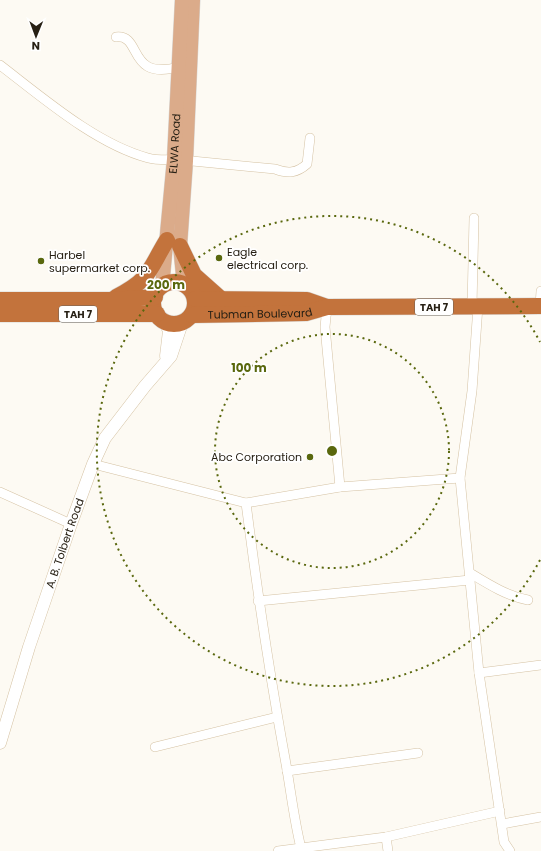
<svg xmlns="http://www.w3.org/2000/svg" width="541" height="851" font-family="Poppins,sans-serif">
  <rect width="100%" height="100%" fill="#fdfaf3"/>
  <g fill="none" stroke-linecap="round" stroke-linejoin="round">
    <defs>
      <g id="street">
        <path d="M116 37C143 34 126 81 179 67"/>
        <path d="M0 65C43 98 96 144 148 158 159 161 171 159 182 160 213 163 244 166 275 169 288 174 297 173 307 164L310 138"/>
        <path d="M472 306 474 218"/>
        <path d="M478 306 472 391 460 478 479 673 504 842 510 851"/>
        <path d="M540 306 541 291"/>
        <path d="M327 307 325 327 340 487"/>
        <path d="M93 464 246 503C257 590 270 677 286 764 291 792 294 820 301 848"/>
        <path d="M0 492 71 524"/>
        <path d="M246 503 340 487 460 478"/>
        <path d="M470 573C488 584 507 596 528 600"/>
        <path d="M258 601 470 580"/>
        <path d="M479 673 541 665"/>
        <path d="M155 747 277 717"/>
        <path d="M287 771 418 753"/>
        <path d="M502 824 541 817"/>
        <path d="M386 837 388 851"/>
        <path d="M278 851 386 837 500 811"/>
      </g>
      <g id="secondary">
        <path d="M165 322 169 331 166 356"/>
        <path id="s1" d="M0 743 29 647 71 524 93 464 105 438 145 386 171 356 182 323"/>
      </g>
      <g id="primary">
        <path d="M184 285 180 246 186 161 193 0"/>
        <path id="s2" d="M162 287 174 159 182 0"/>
      </g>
      <g id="highway">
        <path d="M180 246 194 275 221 299"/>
        <circle cx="174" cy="303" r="21"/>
        <path d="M116 297C151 279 148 271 167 240"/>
        <path d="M195 299 307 300 327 307"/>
        <path d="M0 300H111L155 297"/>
        <path d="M0 314H157"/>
        <path id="s3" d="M192 315 306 313 327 307 541 306"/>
      </g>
    </defs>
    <use href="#street" stroke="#d5c2a3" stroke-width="10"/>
    <use href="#secondary" stroke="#d5c2a3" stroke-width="13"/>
    <use href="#primary" stroke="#d8d7d5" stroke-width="15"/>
    <use href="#highway" stroke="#d8d7d5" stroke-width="17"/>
    <use href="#street" stroke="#fff" stroke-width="9"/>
    <use href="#secondary" stroke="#fff" stroke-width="12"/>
    <use href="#primary" stroke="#dbab8a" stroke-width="14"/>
    <use href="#highway" stroke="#c3733c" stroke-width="16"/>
  </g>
  <g fill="none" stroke="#5a680e" stroke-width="2" stroke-dasharray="2 4">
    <circle cx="332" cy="451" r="117"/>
    <path d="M540 560A235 235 0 1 1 540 342"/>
  </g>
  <g fill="#5a680e" stroke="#fff" stroke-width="1.5">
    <circle cx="219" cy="258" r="4"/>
    <circle cx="41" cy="261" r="4"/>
    <circle cx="310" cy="457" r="4"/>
  </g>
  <g text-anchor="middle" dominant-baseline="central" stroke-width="3.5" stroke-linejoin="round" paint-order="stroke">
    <g fill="#fff" stroke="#68635a" stroke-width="1">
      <rect x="415" y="299" width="38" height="16" rx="3"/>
      <rect x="59" y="306" width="38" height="16" rx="3"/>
    </g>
    <g font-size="10" font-weight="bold" fill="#272014">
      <text x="434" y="307">TAH 7</text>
      <text x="78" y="314">TAH 7</text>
    </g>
    <g font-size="11" fill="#272014" stroke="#fff">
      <text stroke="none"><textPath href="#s2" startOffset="144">ELWA Road</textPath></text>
      <text stroke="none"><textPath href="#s3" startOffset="68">Tubman Boulevard</textPath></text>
      <text stroke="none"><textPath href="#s1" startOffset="210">A. B. Tolbert Road</textPath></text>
    </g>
    <g font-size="11" fill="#272014" stroke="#fff" text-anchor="start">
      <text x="227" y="252">Eagle<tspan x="227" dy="13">electrical corp.</tspan></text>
      <text x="49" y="255">Harbel<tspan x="49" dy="13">supermarket corp.</tspan></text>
      <text x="302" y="457" text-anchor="end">Abc Corporation</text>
    </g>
  </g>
  <circle cx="332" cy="451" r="6" fill="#5a680e" stroke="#fff" stroke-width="2"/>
  <g font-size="12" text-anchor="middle" font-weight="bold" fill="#5a680e" stroke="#fff" stroke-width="3.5" stroke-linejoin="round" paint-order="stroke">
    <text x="166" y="289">200 m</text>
    <text x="249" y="372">100 m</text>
  </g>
  <g transform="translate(36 36) rotate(181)" stroke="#ffffff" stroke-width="3" paint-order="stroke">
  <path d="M0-3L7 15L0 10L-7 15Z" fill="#272014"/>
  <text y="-6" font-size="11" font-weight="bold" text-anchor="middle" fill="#272014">N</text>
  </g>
</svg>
